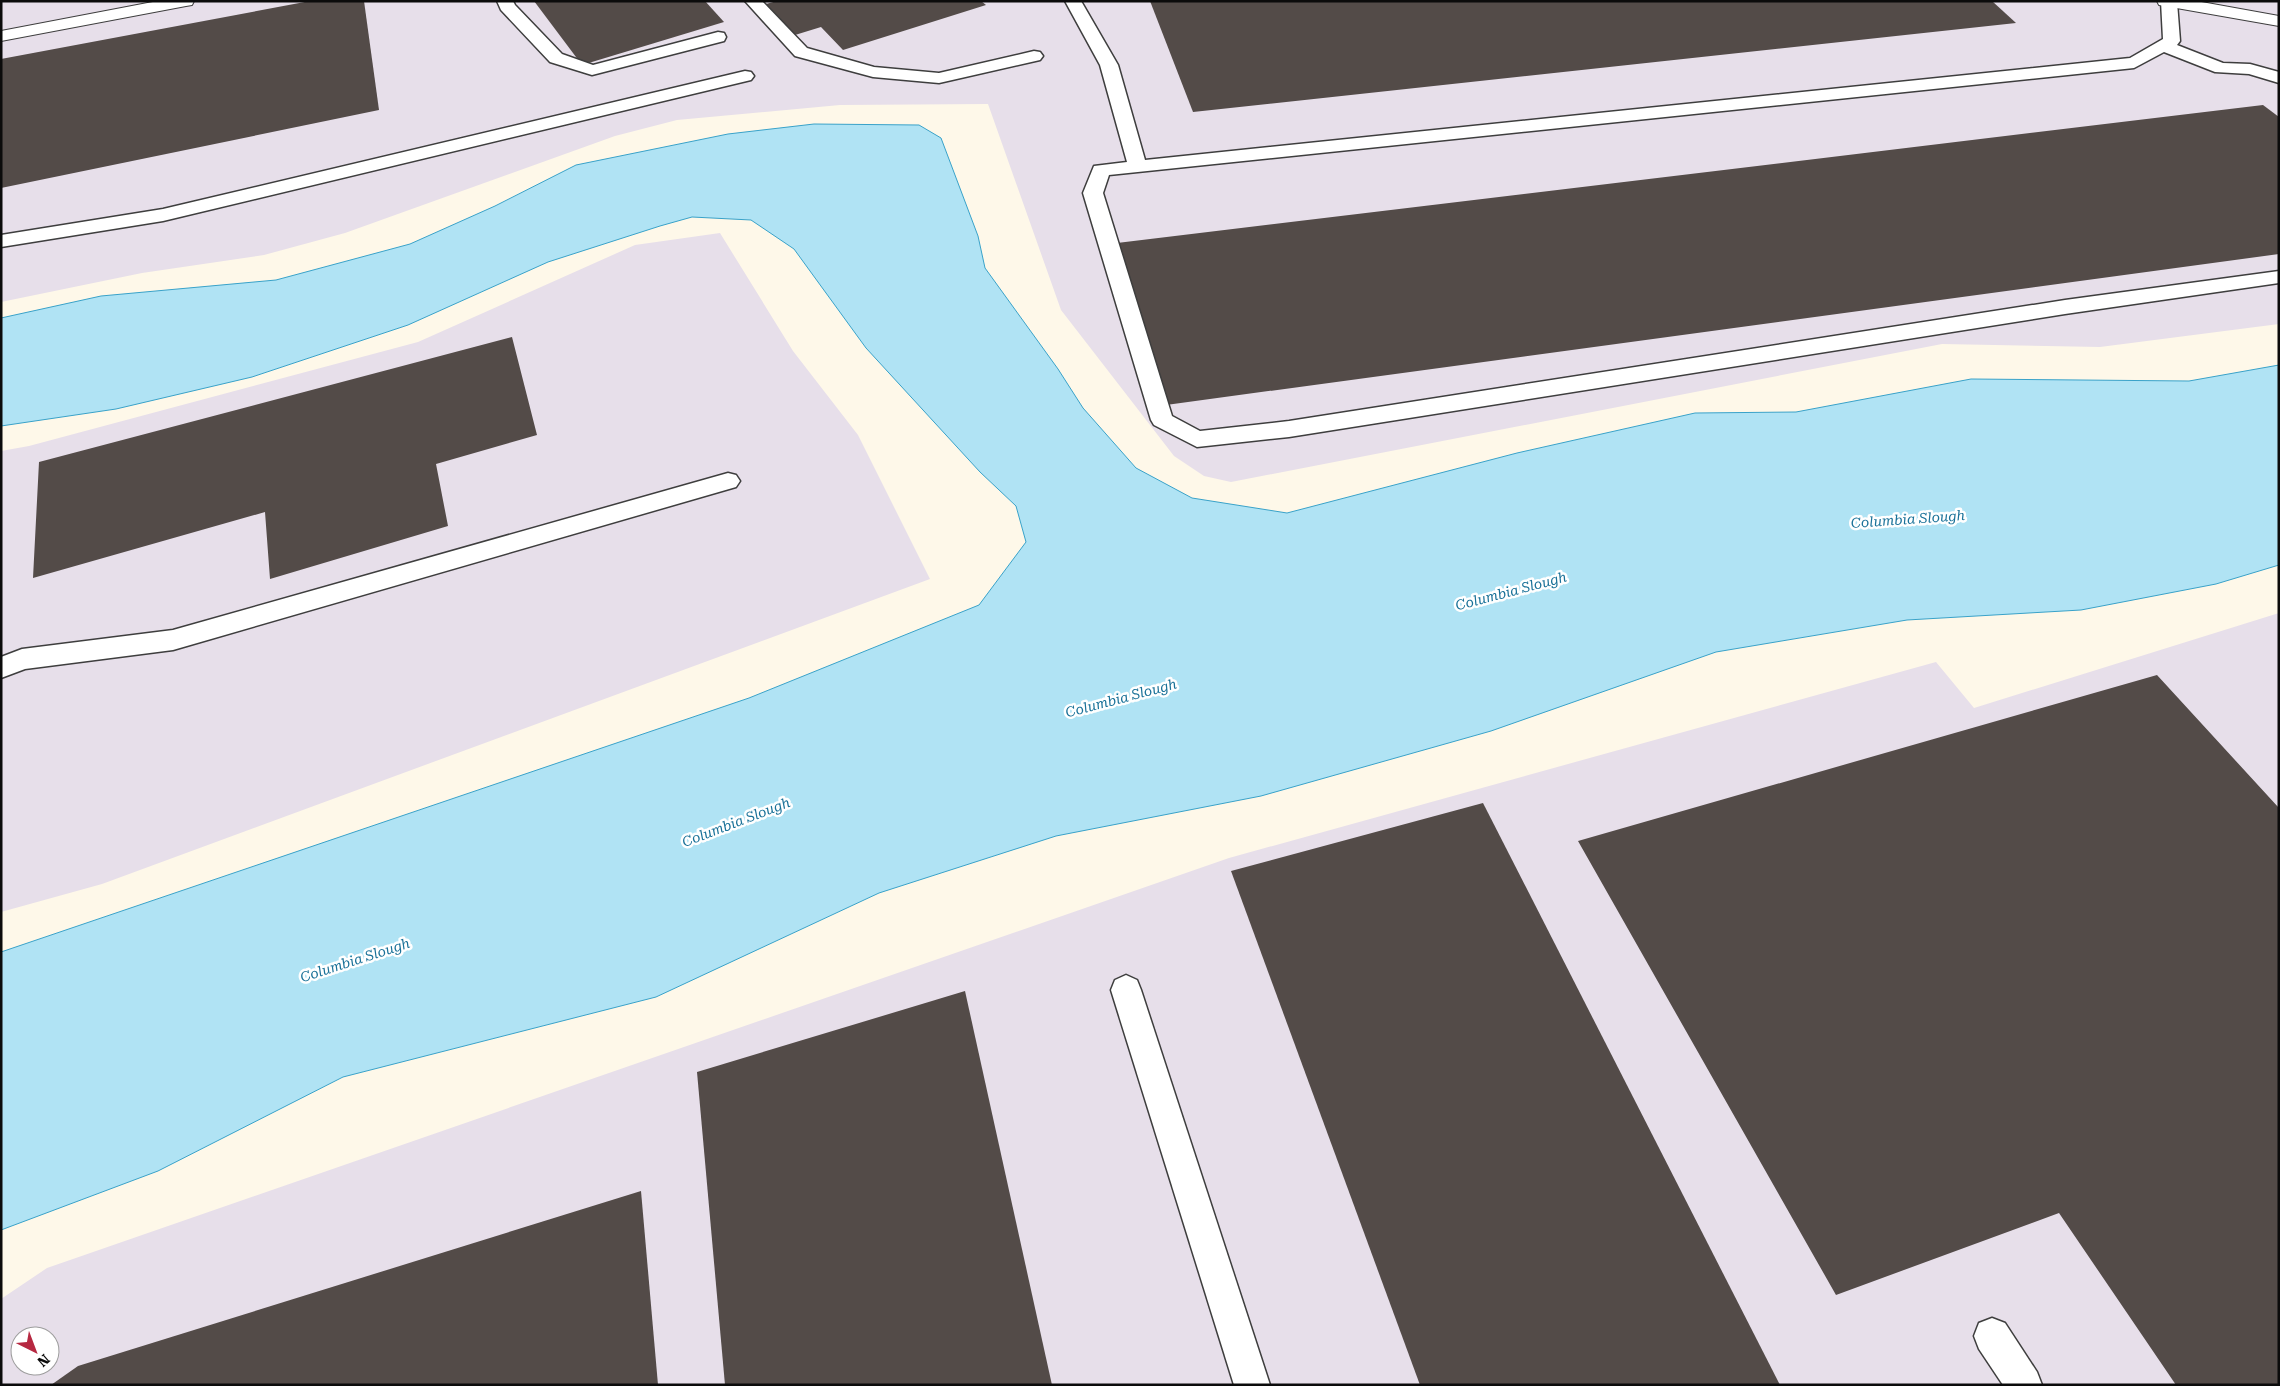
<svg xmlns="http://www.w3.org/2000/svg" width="2280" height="1386" font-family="'Roboto Serif',serif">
  <rect width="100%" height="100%" fill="#fef8e9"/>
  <g fill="#e7dfea" fill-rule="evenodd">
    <path d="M1 1H2279V324L2100 347 1942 344 1231 482 1204 476 1174 456 1061 310 988 104 840 105 677 120 615 136 345 233 264 255 142 273 1 302Z"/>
    <path d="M720 233 793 351 858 435 930 579 102 884 1 912V451L29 446 418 342 635 245Z"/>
    <path d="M2279 613V1385H1V1299L47 1268 1229 858 1936 662 1974 708ZM20 1336H50V1366H20Z"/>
  </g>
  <path fill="#b0e3f4" stroke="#39a2c9" d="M814 124 919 125 941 138 978 236 985 268 1058 369 1083 408 1136 468 1192 498 1287 513 1517 453 1695 413 1796 412 1971 379 2189 381 2279 365V565L2216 584 2081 610 1907 620 1716 652 1491 731 1261 796 1056 836 879 893 656 997 343 1077 158 1171 1 1230V952L749 698 979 605 1026 542 1016 506 980 472 866 348 794 249 751 220 692 217 660 226 548 262 408 325 252 377 116 409 1 426V318L101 296 276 280 410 244 495 206 576 165 728 134Z"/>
  <g fill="#534b48">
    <path d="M310 1H364L379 110 1 188V59Z"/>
    <path d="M534 1H705L724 22 582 65Z"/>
    <path d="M777 1H981L986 5 843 50 821 27 795 35 766 4Z"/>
    <path d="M1150 1H1992L2016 23 1193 112Z"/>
    <path d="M2263 105 2279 117V254L1166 405 1117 243Z"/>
    <path d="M512 337 537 435 436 464 448 526 270 579 265 512 33 578 39 462Z"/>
    <path d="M2157 675 2279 808V1385H2176L2059 1213 1836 1295 1578 841Z"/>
    <path d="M1483 803 1780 1385H1420L1231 871Z"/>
    <path d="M965 991 1052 1385H725L697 1072Z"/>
    <path d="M641 1191 658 1385H51L78 1366Z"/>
  </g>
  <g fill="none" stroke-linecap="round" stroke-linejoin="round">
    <defs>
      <g id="service">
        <path d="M497 1H513L515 5 562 54 593 65 718 32 724 33 726 37 724 41 592 75 550 62 501 10Z"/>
        <path d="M745 1H762L807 48 874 67 939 73 1034 51 1040 52 1043 56 1040 60 939 83 873 77 795 56Z"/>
        <path d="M1065 1H1081L1118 65 1145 160 2130 58 2163 39 2161 1 2177 2 2180 41 2177 45 2223 63 2250 64 2279 72V83L2249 74 2215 72 2164 52 2134 68 1109 175 1103 193 1172 416 1200 431 1289 421 2065 300 2279 271V283L2065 314 1289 437 1197 447 1154 425 1151 420 1083 193 1094 166 1127 162 1100 65Z"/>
        <path d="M745 71 751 72 754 76 751 80 163 221 1 247V235L163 209Z"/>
        <path d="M728 473 736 475 740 481 736 487 173 650 25 669 1 678V657L22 649 173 630Z"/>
        <path d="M1126 975 1137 980 1141 990 1270 1385H1234L1111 990 1115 980Z"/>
        <path d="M1992 1318 2005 1323 2037 1372 2042 1385H2003L1979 1349 1974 1336 1979 1323Z"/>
      </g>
      <g id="minor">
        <path d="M158 1H194L192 5 186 6 1 41V31Z"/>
        <path d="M2157 1H2196L2279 16V26L2165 6 2159 5Z"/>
      </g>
    </defs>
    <use href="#service" stroke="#3e3e3e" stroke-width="3"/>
    <use href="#minor" stroke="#3e3e3e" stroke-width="2"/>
    <use href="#service" fill="#fff" fill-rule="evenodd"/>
    <use href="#minor" fill="#fff" fill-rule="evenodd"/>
  </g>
  <g text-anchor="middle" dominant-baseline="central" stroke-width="5" stroke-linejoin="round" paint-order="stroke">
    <g font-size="14" font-style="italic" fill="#197198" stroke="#fff">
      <text transform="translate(1908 519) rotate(-4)">Columbia Slough</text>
      <text transform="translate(1511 591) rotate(-15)">Columbia Slough</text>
      <text transform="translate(1121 698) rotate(-15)">Columbia Slough</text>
      <text transform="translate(736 822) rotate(-21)">Columbia Slough</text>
      <text transform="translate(355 960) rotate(-18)">Columbia Slough</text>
    </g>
  </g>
  <rect width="2280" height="1386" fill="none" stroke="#0b0b0b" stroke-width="5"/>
  <g transform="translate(35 1351) rotate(138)"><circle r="24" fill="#ffffff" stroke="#9d9d9d"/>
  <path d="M0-4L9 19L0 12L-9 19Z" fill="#b62841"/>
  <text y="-8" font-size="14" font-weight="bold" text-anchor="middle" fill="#0b0b0b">N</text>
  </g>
</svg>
